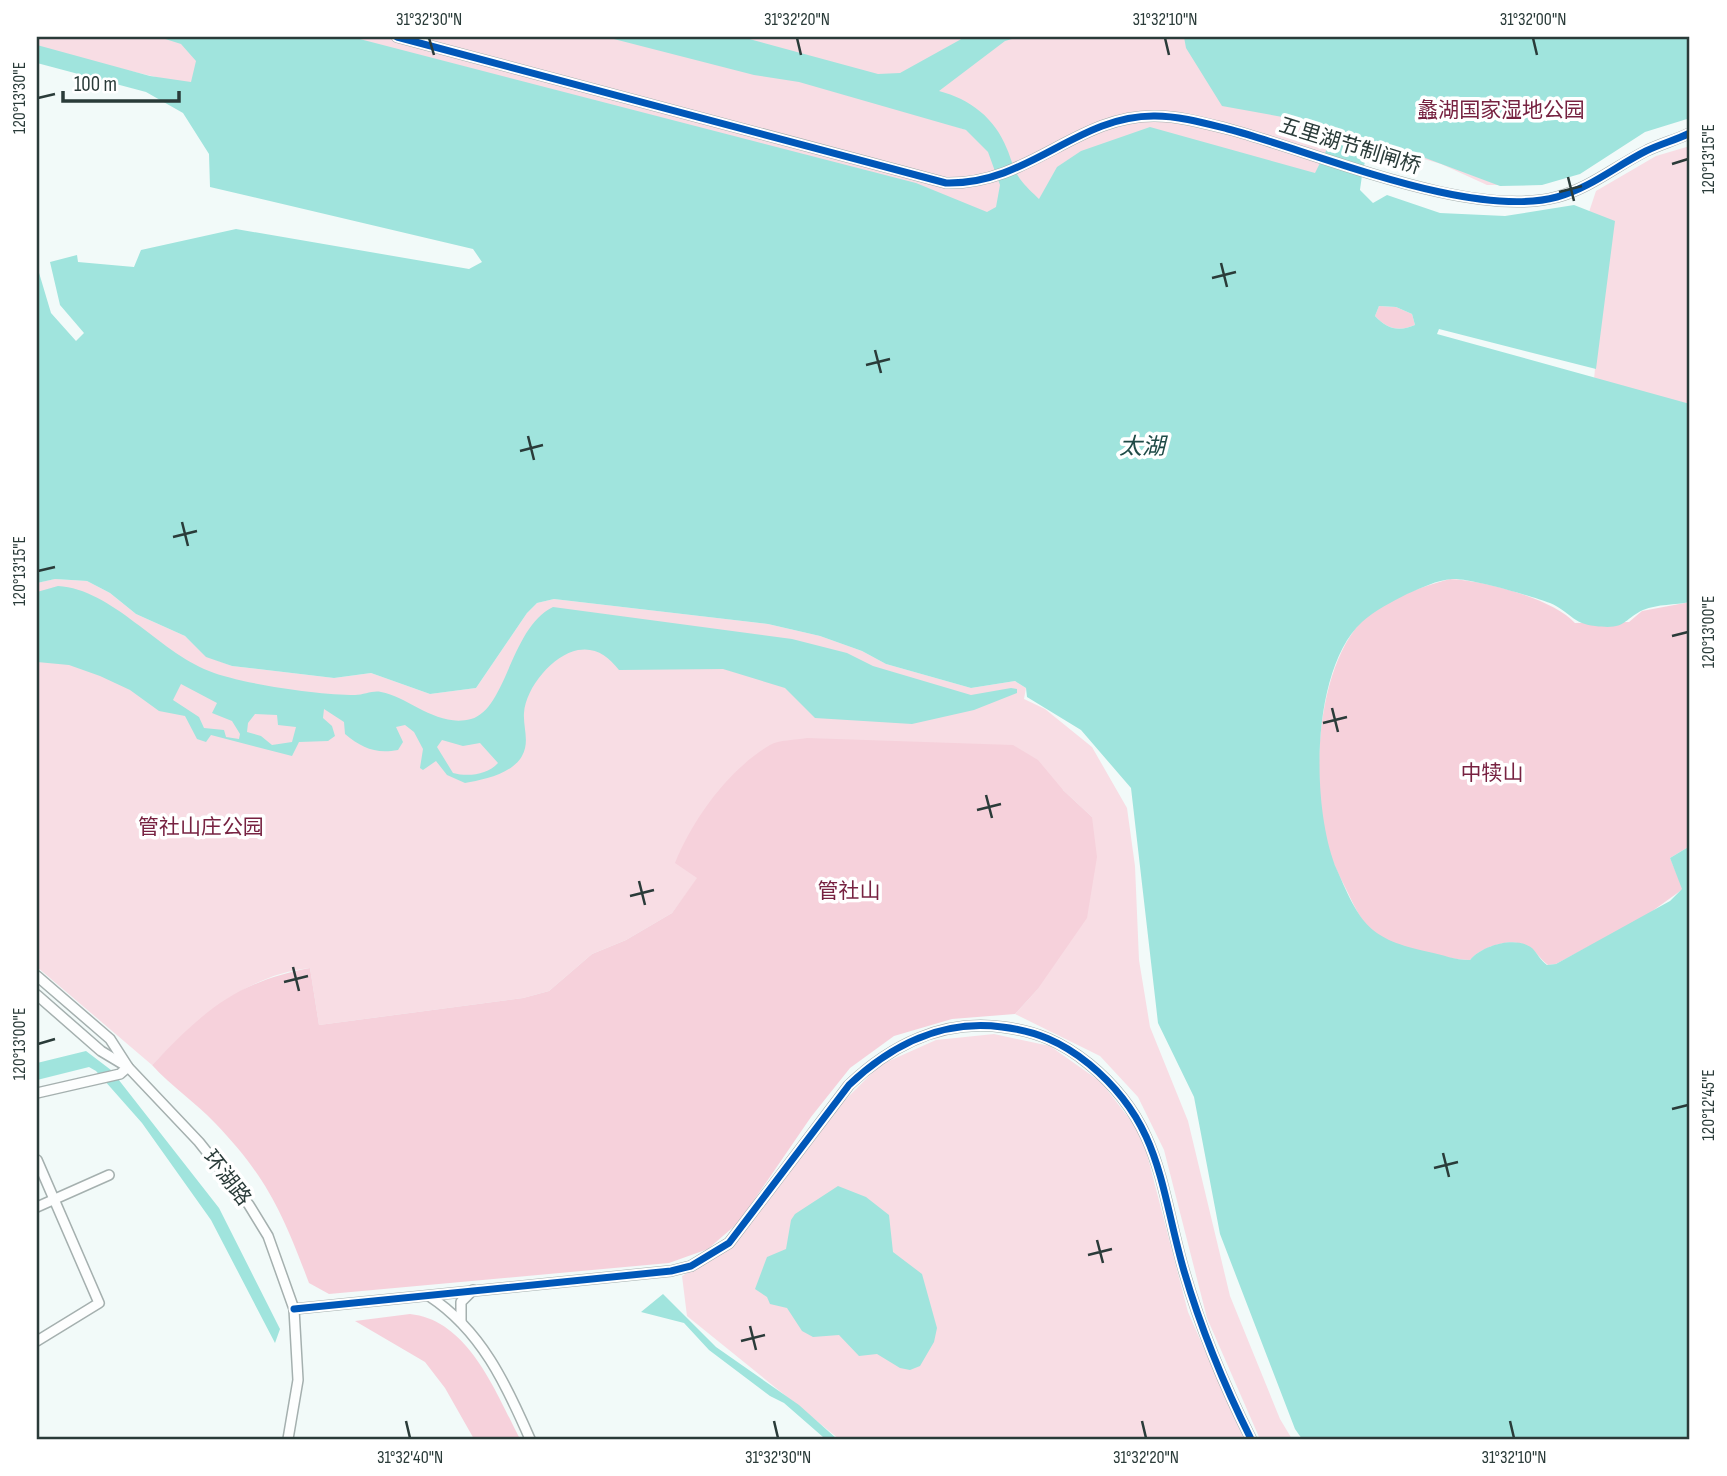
<svg xmlns="http://www.w3.org/2000/svg" width="1727" height="1476" font-family="'Sofia Sans Condensed','Noto Sans SC',sans-serif">
  <rect width="100%" height="100%" fill="#f2faf9"/>
  <g fill="#f8dde4">
    <path d="M37 37H208L194 86 37 49Z"/>
    <path d="M322 37H646L816 80 981 135 1006 186 1003 210 985 222Z"/>
    <path d="M721 37H984L899 78 873 79Z"/>
    <path d="M1004 37H1690V118L1648 128 1522 185H1487L1441 164 1332 132 1321 184 1025 202 999 143 921 91Z"/>
    <path d="M1690 146V405L1594 380 1607 227 1587 218 1596 191 1656 156Z"/>
    <path d="M55 579 87 581 110 593 136 614 185 636 206 656 232 666 334 678 371 673 430 694 476 688 527 613 537 603 554 599 768 624 820 636 862 651 886 664 971 688 1015 681 1026 688 1024 699 1045 709 1092 747 1127 808 1135 866 1139 960 1150 1027 1188 1121 1230 1296 1280 1419 1292 1439H1260L1259 1437 1207 1318 1164 1150 1138 1097 1100 1056 1015 1014 1037 990 1092 817 1063 790 698 878 672 913 626 940 592 954 549 991 523 998 319 1025 310 968C247 974 194 1021 152 1065L37 967V583Z"/>
    <path d="M994 1034 1050 1046 1101 1082 1142 1135 1188 1312 1244 1439H839L687 1316 682 1276 735 1244 838 1107 880 1065 936 1040Z"/>
  </g>
  <g fill="#f6d1db">
    <path d="M1379 306 1396 307 1412 314 1415 325C1399 332 1387 329 1375 316Z"/>
    <path d="M1450 579C1483 580 1553 599 1575 623L1629 622 1642 611 1690 602V846L1670 858 1683 889 1644 917 1556 964 1548 965C1541 960 1538 954 1532 949 1516 935 1482 946 1470 960 1448 960 1397 948 1378 936 1364 927 1355 908 1348 893 1342 881 1335 868 1330 854 1311 790 1314 676 1360 623 1381 600 1421 587 1450 579Z"/>
    <path d="M807 738 1013 745 1038 760 1063 790 1092 817 1097 857 1087 918 1037 990 1015 1014 952 1019 894 1036 850 1068 811 1117 739 1222 708 1249 669 1263 329 1294 309 1283C283 1214 267 1177 215 1123 195 1102 171 1086 152 1065 203 1012 235 982 310 968L319 1025 523 998 549 991 592 954 626 940 672 913 697 878 675 863C693 819 728 770 770 745 779 740 795 740 807 738Z"/>
    <path d="M410 1314C469 1320 496 1393 520 1439H474L445 1388 425 1362 355 1321Z"/>
  </g>
  <g fill="#a0e4dd" fill-rule="evenodd">
    <path d="M159 37H352L916 183 987 212 996 207 1000 185 988 152 966 130 799 82 754 75 606 37H742L878 74 900 73 965 37H1019L1005 41 939 91C970 99 995 118 1007 149 1011 158 1014 171 1020 179 1025 186 1033 193 1039 199L1057 167 1081 151 1150 127 1315 173 1326 151 1328 132 1321 124 1222 106 1186 48 1184 37H1690V115L1687 119 1645 132 1580 174 1542 185 1500 186 1380 141C1363 152 1363 172 1360 190L1373 203 1387 195 1440 213 1505 216 1574 205 1615 221 1596 369 1439 329 1437 334 1690 404V602C1675 605 1658 604 1643 610 1622 620 1627 630 1595 626 1573 624 1569 611 1550 603 1531 596 1471 578 1452 579 1437 580 1421 588 1407 594 1392 602 1375 610 1362 622 1310 670 1311 809 1337 870 1361 925 1369 939 1429 952 1444 955 1454 960 1470 960 1481 946 1515 935 1532 948 1538 954 1540 960 1547 965L1556 964 1670 901 1682 889 1670 858 1690 846V1439H1302L1295 1429 1220 1234 1194 1097 1158 1023 1131 788 1081 730 1027 697 1026 688 1015 681 971 688 886 664 862 651 820 636 768 624 554 599 537 603 527 613 476 688 430 694 371 673 334 678 232 666 206 657 185 636 136 614 110 593 87 581 55 579 37 583V266L51 313 76 341 84 333 60 305 50 262 77 255 78 262 134 267 141 250 236 229 469 269 482 262 473 249 210 187 209 154 183 113 146 92 37 63V45L150 76 191 82 196 61 181 44ZM1379 306 1396 307 1412 314 1415 325C1399 332 1387 329 1375 316Z"/>
    <path d="M58 586C112 589 158 651 209 671 241 684 319 695 355 695 364 695 373 690 381 692 409 697 437 728 471 719 507 709 510 628 553 607L792 639 847 653 873 666 971 695 1011 688 1017 689V693L974 710 912 724 815 718 785 688 723 669 619 670C608 656 596 647 578 650 553 655 526 687 524 713 523 727 530 742 522 756 512 774 483 780 465 783L447 775 436 761 423 770 420 768 423 749 414 732 405 725 396 727 403 742 398 750C375 754 362 748 345 734L344 722 324 709 323 718 332 726 335 736 328 741 299 742 292 756 211 735 206 742 197 739 185 716 159 711 130 690 100 676 69 665 37 662V592ZM181 684 217 703 212 713 232 721 240 734 239 739 226 737 224 730 204 728 199 717 173 700ZM255 714 277 715 278 725 296 727 292 742 272 745 261 736 247 732 248 723ZM442 740 463 746 480 743 498 763C487 775 468 777 453 773L437 747Z"/>
    <path d="M86 1051 111 1070 219 1208 280 1329 275 1343 211 1220 142 1123 96 1071 89 1067 37 1080V1063Z"/>
    <path d="M838 1186 866 1197 889 1215 893 1252 922 1274 937 1328 934 1342 920 1366 910 1370 900 1368 877 1354 859 1356 839 1335 813 1337 802 1331 787 1308 770 1304 767 1297 755 1289 767 1257 786 1249 791 1220 795 1214Z"/>
    <path d="M663 1294 716 1347 799 1405 837 1439 823 1437 784 1403 770 1396 709 1350 684 1323 641 1312Z"/>
  </g>
  <g fill="none" stroke-linecap="round" stroke-linejoin="round">
    <defs>
      <g id="minor">
        <path d="M397 37 946 183C1029 185 1077 115 1155 116 1179 116 1204 123 1228 129 1316 152 1471 220 1557 197 1590 188 1616 166 1646 151 1660 144 1676 140 1690 133"/>
        <path d="M37 976 110 1039 128 1067 199 1142 249 1205 268 1236 294 1309 298 1380 288 1439"/>
        <path d="M37 995 101 1051 126 1066"/>
        <path d="M37 1093 120 1074 128 1067"/>
        <path d="M37 1160 99 1303 37 1341"/>
        <path d="M37 1207 109 1175"/>
        <path d="M429 1296C481 1330 506 1384 530 1439"/>
        <path d="M294 1309 671 1271 691 1266 729 1243 849 1085C891 1045 943 1019 1002 1027 1036 1031 1062 1042 1089 1064 1162 1124 1160 1188 1184 1271 1201 1329 1224 1385 1251 1439"/>
        <path d="M461 1322V1302L473 1290"/>
      </g>
    </defs>
    <use href="#minor" stroke="#a5b0af" stroke-width="12"/>
    <use href="#minor" stroke="#fdfefe" stroke-width="9"/>
    <defs>
      <g id="cycleway">
        <path d="M397 37 946 183C1029 185 1077 115 1155 116 1179 116 1204 123 1228 129 1316 152 1471 220 1557 197 1590 188 1616 166 1646 151 1660 144 1676 140 1690 133"/>
        <path d="M294 1309 671 1271 691 1266 729 1243 849 1085C891 1045 943 1019 1002 1027 1036 1031 1062 1042 1089 1064 1162 1124 1160 1188 1184 1271 1201 1329 1224 1385 1251 1439"/>
      </g>
    </defs>
    <use href="#cycleway" stroke="#fff" stroke-width="11"/>
    <use href="#cycleway" stroke="#0057b8" stroke-width="7"/>
  </g>
  <path fill="none" stroke="#2a3b39" stroke-width="2.5" d="M429 38 434 55M797 38 801 55M1165 38 1169 55M1533 38 1537 55M38 98 55 94M1672 164 1688 159M1568 177 1574 201M1559 192 1582 186M1221 263 1227 287M1212 278 1236 272M875 350 881 373M866 365 890 359M528 436 534 460M520 451 543 445M182 522 188 546M173 537 197 531M38 571 55 567M1672 636 1688 632M1332 708 1338 732M1323 723 1347 717M986 795 992 818M977 810 1001 804M639 881 645 905M630 896 654 890M293 967 299 991M284 982 308 976M38 1044 55 1039M1672 1109 1688 1105M1443 1153 1449 1177M1434 1168 1458 1162M1097 1240 1103 1263M1088 1255 1112 1249M750 1326 756 1350M741 1341 765 1335M406 1421 410 1438M774 1421 778 1438M1142 1421 1146 1438M1510 1421 1514 1438"/>
  <g text-anchor="middle" dominant-baseline="central" stroke-width="7" stroke-linejoin="round" paint-order="stroke">
    <g font-size="21" fill="#772241" stroke="#fff">
      <text x="1501" y="110">蠡湖国家湿地公园</text>
      <text x="1492" y="773">中犊山</text>
      <text x="201" y="827">管社山庄公园</text>
      <text x="849" y="891">管社山</text>
    </g>
    <g font-size="21" fill="#2a3b39" stroke="#fff">
      <text transform="translate(1350 146) rotate(17)">五里湖节制闸桥</text>
      <text transform="translate(227 1178) rotate(52)">环湖路</text>
    </g>
    <g font-size="23" font-style="italic" fill="#204b47" stroke="#fff">
      <text x="1142" y="447">太湖</text>
    </g>
  </g>
  <rect width="1727" height="1476" fill="none" stroke="#ffffff" stroke-width="77"/>
  <path d="M63 91v10h116v-10" fill="none" stroke="#2a3b39" stroke-width="3.5"/>
  <text x="74" y="91" font-size="21" fill="#2a3b39" stroke="#ffffff" stroke-width="5" paint-order="stroke">100 m</text>
  <rect x="38" y="38" width="1650" height="1400" fill="none" stroke="#2a3b39" stroke-width="2.5"/>
  <g font-size="18" text-anchor="middle" fill="#2a3b39">
    <text x="429" y="25">31°32'30"N</text>
    <text x="797" y="25">31°32'20"N</text>
    <text x="1165" y="25">31°32'10"N</text>
    <text x="1533" y="25">31°32'00"N</text>
    <text transform="translate(19 98) rotate(-90)" y="6">120°13'30"E</text>
    <text transform="translate(1708 159) rotate(-90)" y="6">120°13'15"E</text>
    <text transform="translate(19 571) rotate(-90)" y="6">120°13'15"E</text>
    <text transform="translate(1708 632) rotate(-90)" y="6">120°13'00"E</text>
    <text transform="translate(19 1044) rotate(-90)" y="6">120°13'00"E</text>
    <text transform="translate(1708 1105) rotate(-90)" y="6">120°12'45"E</text>
    <text x="410" y="1463">31°32'40"N</text>
    <text x="778" y="1463">31°32'30"N</text>
    <text x="1146" y="1463">31°32'20"N</text>
    <text x="1514" y="1463">31°32'10"N</text>
  </g>
</svg>
